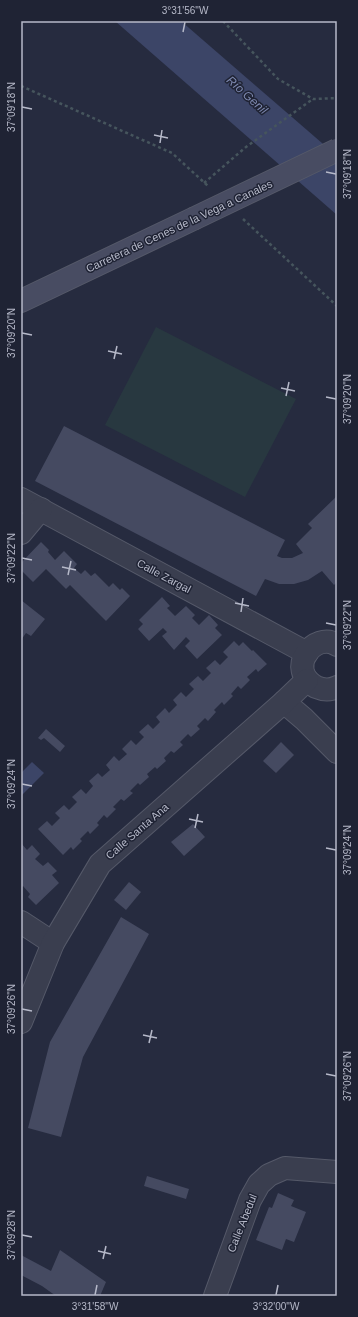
<svg xmlns="http://www.w3.org/2000/svg" width="358" height="1317" font-family="Helvetica,sans-serif">
  <rect width="100%" height="100%" fill="#262b3f"/>
  <path fill="#283840" d="M156 327 296 399 245 497 105 425Z"/>
  <g fill="#3c4567">
    <path d="M115 21H181L337 156V215Z"/>
    <path d="M32 762 44 773 21 796V773Z"/>
  </g>
  <g fill="#454a61">
    <path d="M64 426 285 540 277 556 282 558H292L303 553 296 544 312 528 308 524 337 496V582L334 585 322 571 308 580 294 584H279L265 579 256 596 35 481Z"/>
    <path d="M41 542 49 550 48 552 55 560 64 551 77 564 74 568 81 574 85 570 91 576 95 573 109 587 113 583 120 590 122 588 130 596 106 621 70 585 66 589 46 569 33 582 21 570V563Z"/>
    <path d="M162 597 170 606 167 608 175 616 186 606 195 615 192 618 199 625 209 615 218 625 215 628 222 635 197 659 185 646 190 641 186 637 174 650 162 636 167 632 163 628 149 641 138 629 143 624 139 620Z"/>
    <path d="M21 600 45 619 31 636 26 633 21 640Z"/>
    <path d="M234 641 239 646 243 642 252 651 253 650 267 664 258 672 256 669 247 677 250 680 241 689 238 686 231 694 233 696 224 705 222 702 214 710 216 712 208 721 205 718 197 726 200 729 191 737 188 734 180 742 183 745 174 753 171 751 164 758 166 761 157 769 155 767 147 774 149 777 140 785 138 783 130 791 133 793 124 801 121 799 113 807 116 809 107 818 104 815 97 823 99 825 90 834 88 831 80 839 82 841 73 850 71 847 63 855 38 829 47 821 52 826 60 818 55 813 64 805 69 810 77 802 72 797 81 789 86 794 93 786 89 781 98 773 102 777 110 770 106 765 114 756 119 761 127 754 122 749 131 740 136 745 144 737 139 732 148 724 153 729 160 722 156 717 165 708 169 713 177 705 173 700 181 692 186 697 194 689 189 684 198 676 203 681 211 673 206 668 215 660 220 665 228 657 223 652Z"/>
    <path d="M46 729 65 746 60 752 44 738 41 740 38 738Z"/>
    <path d="M281 742 294 755 276 773 263 761Z"/>
    <path d="M193 824 205 837 184 856 171 842Z"/>
    <path d="M21 843 27 850 32 845 40 854 35 859 43 866 48 862 57 871 52 875 59 883 36 905 28 897 30 894 23 886 21 888Z"/>
    <path d="M129 882 141 892 126 910 114 900Z"/>
    <path d="M121 917 149 934 83 1057 61 1137 28 1128 50 1042Z"/>
    <path d="M147 1176 189 1189 186 1199 144 1186Z"/>
    <path d="M278 1193 294 1200 291 1206 306 1212 294 1242 286 1239 282 1250 256 1240 269 1207 272 1208Z"/>
    <path d="M60 1250 106 1282 100 1296H56L42 1286 21 1275V1255L51 1271Z"/>
  </g>
  <g fill="none" stroke-linecap="round" stroke-linejoin="round">
    <defs>
      <g id="minor">
        <path d="M21 499 307 653"/>
        <path d="M21 533 41 509"/>
        <path d="M337 645C315 630 284 669 316 687 323 690 331 690 337 687"/>
        <path d="M284 702 304 719 337 752"/>
        <path d="M21 922 53 943"/>
        <path d="M21 1022 53 943 100 864 284 702 307 680"/>
        <path d="M215 1296 250 1200 259 1184 269 1175 285 1168 337 1172"/>
      </g>
      <path id="secondary" d="M21 301 193 219"/>
    </defs>
    <use href="#minor" stroke="#555969" stroke-width="24"/>
    <use href="#secondary" stroke="#555969" stroke-width="24"/>
    <g stroke="#46555d" stroke-width="2.5" stroke-dasharray="3 3" stroke-linecap="butt">
      <path d="M223 21 278 79 313 99 337 98"/>
      <path d="M21 86 172 153 208 186"/>
      <path d="M204 183 246 147 313 99"/>
      <path d="M243 219 337 306"/>
    </g>
    <use href="#minor" stroke="#3a3e4f" stroke-width="22"/>
    <use href="#secondary" stroke="#484c62" stroke-width="22"/>
    <defs>
      <path id="secondary-bridge" d="M193 219 337 150"/>
    </defs>
    <use href="#secondary-bridge" stroke="#555969" stroke-width="24" stroke-linecap="butt"/>
    <use href="#secondary-bridge" stroke="#484c62" stroke-width="22"/>
  </g>
  <path fill="none" stroke="#b6b9c9" stroke-width="1.5" d="M183 32 185 22M22 107 32 109M154 135 168 138M160 143 162 130M326 172 336 174M22 333 32 335M108 351 122 354M114 359 117 346M281 388 295 391M286 396 289 382M326 397 336 399M22 558 32 560M62 567 76 570M68 575 71 561M235 603 249 606M241 612 243 598M326 623 336 625M22 784 32 786M189 819 203 822M195 828 198 814M326 848 336 850M22 1009 32 1011M143 1035 157 1038M149 1043 152 1030M326 1074 336 1076M22 1235 32 1237M98 1251 111 1254M103 1259 106 1246M95 1295 97 1285M276 1295 278 1285"/>
  <g text-anchor="middle" dominant-baseline="central" stroke-width="3" stroke-linejoin="round" paint-order="stroke">
    <g font-size="11" fill="#b6b9c9" stroke="#1f2334">
      <text transform="translate(179 226) rotate(-25)">Carretera de Cenes de la Vega a Canales</text>
      <text transform="translate(164 576) rotate(28)">Calle Zargal</text>
      <text transform="translate(137 831) rotate(-41)">Calle Santa Ana</text>
      <text transform="translate(242 1223) rotate(-68)">Calle Abedul</text>
    </g>
    <g font-size="12" font-style="italic" fill="#7e89b0" stroke="#1f2334">
      <text transform="translate(247 95) rotate(42)">Río Genil</text>
    </g>
  </g>
  <rect width="358" height="1317" fill="none" stroke="#1f2334" stroke-width="44"/>
  <rect x="22" y="22" width="314" height="1273" fill="none" stroke="#b6b9c9" stroke-width="1.5"/>
  <g font-size="10" text-anchor="middle" fill="#b6b9c9">
    <text x="185" y="14">3°31'56"W</text>
    <text transform="translate(11 107) rotate(-90)" y="4">37°09'18"N</text>
    <text transform="translate(347 174) rotate(-90)" y="4">37°09'18"N</text>
    <text transform="translate(11 333) rotate(-90)" y="4">37°09'20"N</text>
    <text transform="translate(347 399) rotate(-90)" y="4">37°09'20"N</text>
    <text transform="translate(11 558) rotate(-90)" y="4">37°09'22"N</text>
    <text transform="translate(347 625) rotate(-90)" y="4">37°09'22"N</text>
    <text transform="translate(11 784) rotate(-90)" y="4">37°09'24"N</text>
    <text transform="translate(347 850) rotate(-90)" y="4">37°09'24"N</text>
    <text transform="translate(11 1009) rotate(-90)" y="4">37°09'26"N</text>
    <text transform="translate(347 1076) rotate(-90)" y="4">37°09'26"N</text>
    <text transform="translate(11 1235) rotate(-90)" y="4">37°09'28"N</text>
    <text x="95" y="1310">3°31'58"W</text>
    <text x="276" y="1310">3°32'00"W</text>
  </g>
</svg>
